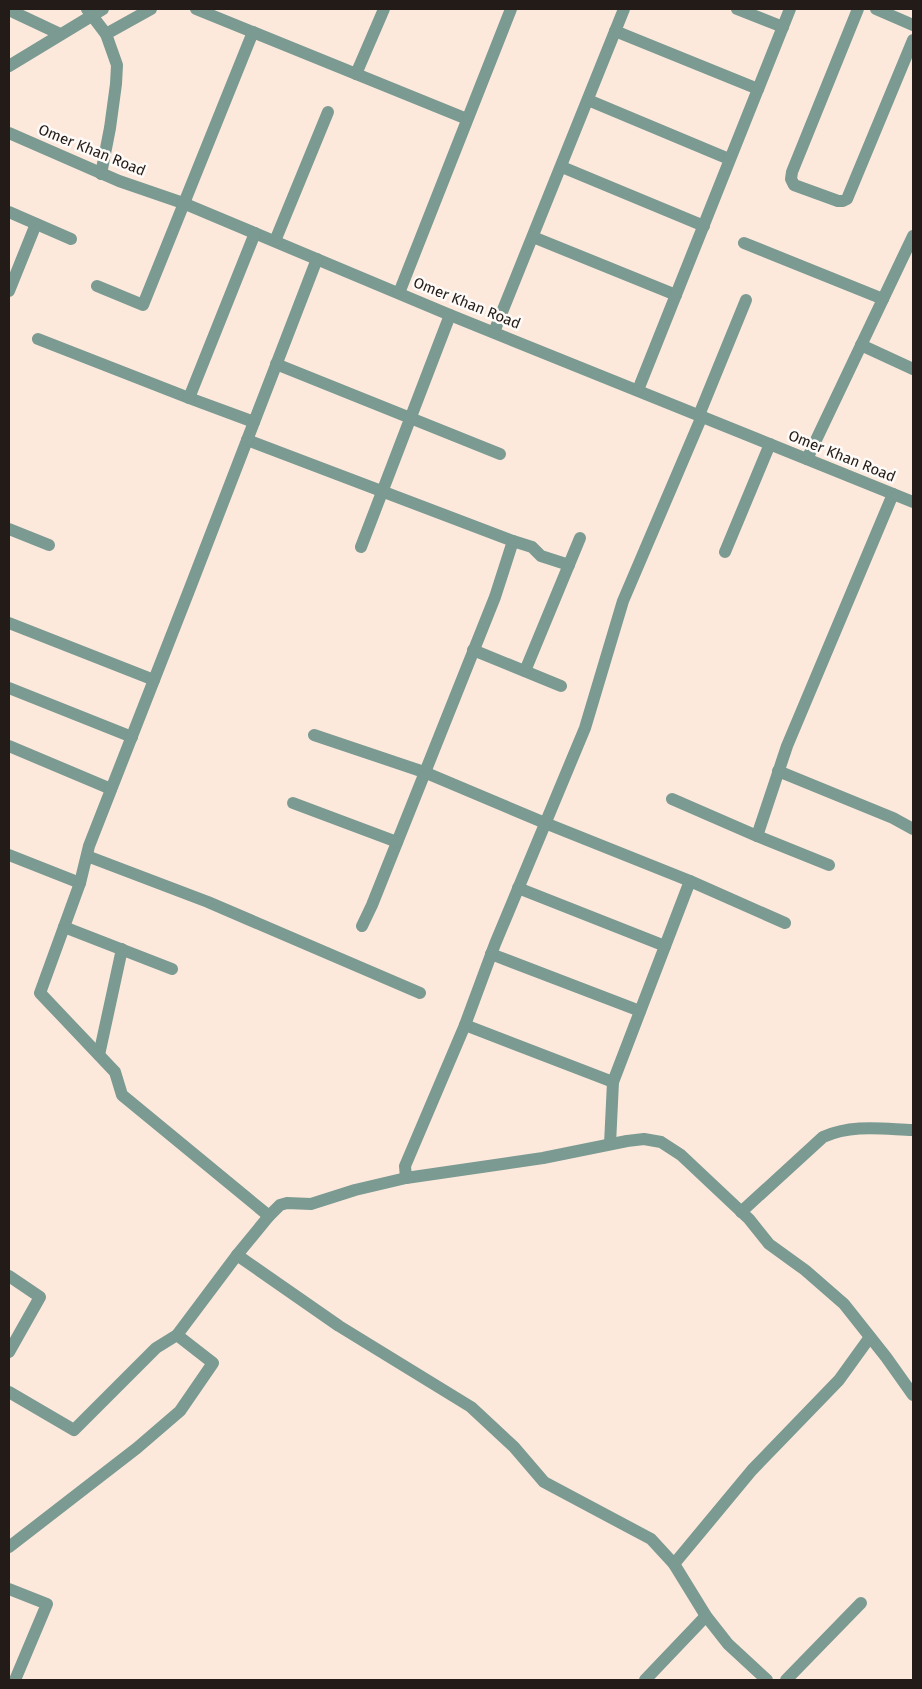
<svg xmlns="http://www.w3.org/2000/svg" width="922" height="1689" font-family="'Fira Sans',sans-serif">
  <rect width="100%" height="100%" fill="#fde9dc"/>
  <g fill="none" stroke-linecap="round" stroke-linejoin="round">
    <g stroke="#7a9a92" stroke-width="12">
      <path d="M87 9 106 34 117 65 116 84 110 128 101 174"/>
      <path d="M196 9 467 119"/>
      <path d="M737 9 783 27"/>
      <path d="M858 9 792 172 791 179 794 185 838 201H843L847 199 913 40"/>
      <path d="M876 9 913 25"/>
      <path d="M9 10 60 34"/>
      <path d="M615 31 758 89"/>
      <path d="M106 34 151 9"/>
      <path d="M9 66 103 9"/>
      <path d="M356 74 384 9"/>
      <path d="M588 100 729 159"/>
      <path d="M9 133 119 181 183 203 450 315 913 502"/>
      <path d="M562 167 704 226"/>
      <path d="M9 212 71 239"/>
      <path d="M533 237 676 295"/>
      <path d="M275 241 328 112"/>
      <path d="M744 243 883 299"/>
      <path d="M97 286 143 305 253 32"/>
      <path d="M9 291 36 224"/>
      <path d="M399 293 511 9"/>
      <path d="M494 332 624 9"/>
      <path d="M38 339 189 398 254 422"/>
      <path d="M861 345 913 369"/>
      <path d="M276 364 500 454"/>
      <path d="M638 390 790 9"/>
      <path d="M189 398 255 233"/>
      <path d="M699 415 746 300"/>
      <path d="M247 440 513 541 495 597 372 905 362 926"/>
      <path d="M807 459 913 236"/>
      <path d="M9 529 49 545"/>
      <path d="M513 541 532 547 541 556 569 565"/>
      <path d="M361 547 450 315"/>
      <path d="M725 552 770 444"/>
      <path d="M9 623 154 680"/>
      <path d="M473 650 561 686"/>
      <path d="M525 671 580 538"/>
      <path d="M9 688 132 737"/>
      <path d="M314 735 424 772 545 823 690 881 785 923"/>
      <path d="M9 746 111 789"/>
      <path d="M778 771 893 818 913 829"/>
      <path d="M672 799 757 836 829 865"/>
      <path d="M293 803 397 842"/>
      <path d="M757 836 787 746 893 494"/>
      <path d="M9 855 80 883"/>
      <path d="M87 856 208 902 420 993"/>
      <path d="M518 888 665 946"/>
      <path d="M64 927 172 969"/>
      <path d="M491 954 640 1011"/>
      <path d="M465 1025 613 1082"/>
      <path d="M99 1055 122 949"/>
      <path d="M610 1144 613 1082 690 881"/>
      <path d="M406 1178 405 1166 465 1025 495 944 585 728 623 601 702 416"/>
      <path d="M741 1212 823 1137C853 1124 882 1129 913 1130"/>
      <path d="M269 1216 122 1095 115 1072 40 993 80 883 89 846 190 588 317 259"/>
      <path d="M237 1255 339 1326 471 1407 514 1447 544 1482 651 1539 674 1564 706 1616 728 1644 767 1680"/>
      <path d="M9 1276 40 1297 9 1352"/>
      <path d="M9 1392 74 1430 156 1348 177 1335"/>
      <path d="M9 1547 137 1448 180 1411 213 1363 177 1335 237 1255 269 1216 280 1205 287 1203 311 1204 355 1190 406 1178 543 1158 627 1141 644 1139 661 1142 681 1155 749 1219 769 1244 805 1270 844 1304 886 1357 913 1395"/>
      <path d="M674 1564 752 1470 839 1380 870 1337"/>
      <path d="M9 1589 47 1604 15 1680"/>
      <path d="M645 1680 706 1616"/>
      <path d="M786 1680 861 1603"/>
    </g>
  </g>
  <g text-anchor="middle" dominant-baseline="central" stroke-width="5" stroke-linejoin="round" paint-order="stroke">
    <g font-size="15" fill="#221b17" stroke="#fefaf7">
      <text transform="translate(92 150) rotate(22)">Omer Khan Road</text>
      <text transform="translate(467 303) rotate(22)">Omer Khan Road</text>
      <text transform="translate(842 456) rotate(22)">Omer Khan Road</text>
    </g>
  </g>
  <rect width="922" height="1689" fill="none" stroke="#221b17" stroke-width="20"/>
</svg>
